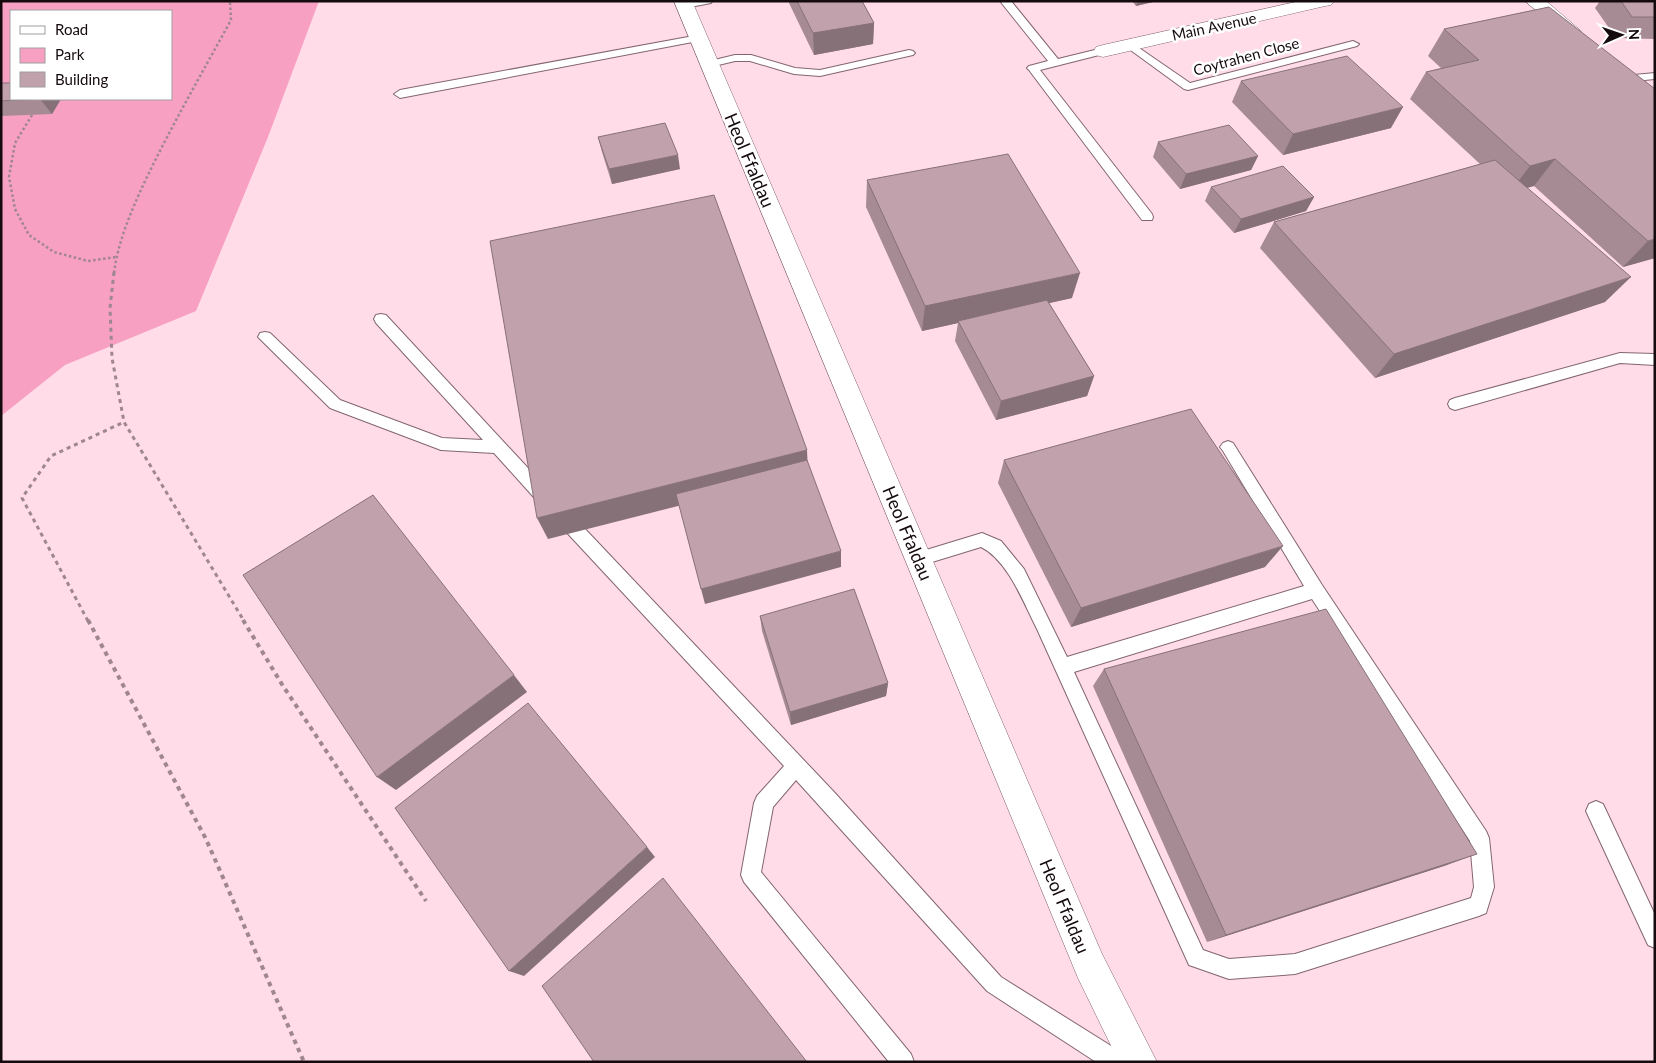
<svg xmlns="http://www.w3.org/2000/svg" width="1656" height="1063" font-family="Lato,sans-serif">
  <rect width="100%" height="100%" fill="#ffdce8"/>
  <path fill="#f7a0c2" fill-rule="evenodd" d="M1 1H319L268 137 196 311 65 365 1 416ZM11 11H171V99H11Z"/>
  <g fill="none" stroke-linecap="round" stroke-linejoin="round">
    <defs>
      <g id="lane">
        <path d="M712 1 711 3 685 8 680 5 688 1Z"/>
        <path d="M1000 1H1011L1058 59 1103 48 1107 49 1109 51 1107 53 1040 70 1152 214 1153 217 1152 220H1142L1029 70 1027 68 1029 66 1048 61Z"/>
        <path d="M699 35 704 38 703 40 400 98 394 94 400 90Z"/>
        <path d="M1129 41 1190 83 1353 41 1359 44 1357 46 1188 90 1184 89 1125 46 1123 44Z"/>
        <path d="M909 50 913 51 915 53 913 55 820 76 794 74 750 61H735L710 67 704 64 706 62 735 55H751L795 68 820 70Z"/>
        <path d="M1655 73V79L1634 81 1628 78 1634 75Z"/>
        <path d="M381 314 386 315 552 494 554 499 552 504 546 506 540 504 494 453 441 450 330 408 258 337 260 333 265 332 270 333 340 400 442 438 483 440 376 323 374 319 376 315Z"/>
        <path d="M1620 353 1655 354V365L1620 363 1455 410 1450 408 1448 404 1450 400 1455 398Z"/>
        <path d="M1228 441 1233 443 1322 585 1486 831 1489 838 1494 887 1486 913 1479 916 1295 974 1229 979 1189 965 1037 629C1024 604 1008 560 981 547L919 566 913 564 911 559 913 554 982 533 1001 541 1024 569 1067 657 1304 586 1223 451 1220 447 1223 443ZM1312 599 1470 841 1474 887 1471 898 1295 954 1229 959 1203 950 1074 672Z"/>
        <path d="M563 510 569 512 834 792 1001 977 1124 1054 1127 1062H1096L987 991 796 780 773 807 761 872 911 1054 914 1062H889L744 882 741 875 754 803 757 796 784 766 557 522 555 517 557 512Z"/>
        <path d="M1596 801 1603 804 1655 915V948L1648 945 1586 811 1589 804Z"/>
      </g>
      <g id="street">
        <path d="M674 1H692L1102 954 1157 1062H1119L1078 978Z"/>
        <path d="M1300 1H1334L1331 5 1325 6 1103 57 1096 55 1094 51 1096 47 1103 45Z"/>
      </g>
      <path id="secondary" d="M1525 1H1546L1581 31 1579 35 1572 37 1565 35Z"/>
    </defs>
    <use href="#lane" stroke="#826570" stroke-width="2"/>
    <use href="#street" stroke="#826570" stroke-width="1"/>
    <use href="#secondary" stroke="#826570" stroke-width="1"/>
    <g stroke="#9f868f" stroke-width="2.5" stroke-dasharray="2.5 2.5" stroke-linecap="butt">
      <path d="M32 115 15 143 9 177 15 209 29 235 54 252 88 261 116 257"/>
      <path d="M114 273C118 241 132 209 146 179 172 125 202 73 231 20L230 1"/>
    </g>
    <g stroke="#9f868f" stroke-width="3" stroke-dasharray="4 4" stroke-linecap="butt">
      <path d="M114 272 110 308 112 358 124 422 244 621"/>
      <path d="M88 621 22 498 51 456 124 422"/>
    </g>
    <g stroke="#9f868f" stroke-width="4" stroke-dasharray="4.5 4.5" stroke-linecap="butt">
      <path d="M88 620 206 839 304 1062"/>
      <path d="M243 620 283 686 426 901"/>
    </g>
    <use href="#lane" fill="#fff" fill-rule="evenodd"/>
    <use href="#street" fill="#fff" fill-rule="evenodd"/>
    <use href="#secondary" fill="#fff" fill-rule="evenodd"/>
  </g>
  <g fill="#a68a94">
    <path d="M789 1H862L874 23 873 44 814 55 789 3Z"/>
    <path d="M1132 1H1157L1136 6Z"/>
    <path d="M1600 1H1655V39L1616 38 1595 8Z"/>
    <path d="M1549 7 1655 258 1623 267 1534 186 1527 188 1605 302 1375 378 1260 248 1274 222 1480 164 1410 99 1426 72 1441 68 1428 56 1444 29Z"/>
    <path d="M1241 81 1391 128 1283 155 1232 102Z"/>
    <path d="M1 83 61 99 52 114 1 116Z"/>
    <path d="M598 137 680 169 612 184 602 152Z"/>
    <path d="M1158 142 1258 156 1251 170 1180 189 1153 157Z"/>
    <path d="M867 180 1072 298 1049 303 1094 376 1087 396 996 420 955 341 958 323 922 331 866 207Z"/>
    <path d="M1211 187 1314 197 1306 211 1234 233 1205 201Z"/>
    <path d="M1004 460 1265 567 1071 627 998 483Z"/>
    <path d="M760 616 888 683 886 696 791 725 762 631Z"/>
    <path d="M1104 669 1447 865 1207 942 1093 686Z"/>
  </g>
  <g fill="#877178">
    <path d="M1138 1H1157L1136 6Z"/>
    <path d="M874 23 873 44 814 55 813 33Z"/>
    <path d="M40 99H61L52 114Z"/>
    <path d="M1403 107 1391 128 1283 155 1293 134Z"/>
    <path d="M678 155 680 169 612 184 609 169Z"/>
    <path d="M1258 156 1251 170 1180 189 1186 174Z"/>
    <path d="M1555 159 1534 186 1510 192 1530 166Z"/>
    <path d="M1314 197 1306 211 1234 233 1241 219Z"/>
    <path d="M1655 239V258L1623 267 1648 241Z"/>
    <path d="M1080 273 1072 298 959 323 958 321V323L922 331 925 306Z"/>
    <path d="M1631 277 1605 302 1375 378 1394 354Z"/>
    <path d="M1094 376 1087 396 996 420 1001 401Z"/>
    <path d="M807 450 808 473 548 539 537 518Z"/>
    <path d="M1283 546 1265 567 1071 627 1081 608Z"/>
    <path d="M841 551V567L705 604 701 589Z"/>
    <path d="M514 675 527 692 396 790 377 777Z"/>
    <path d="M888 683 886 696 791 725 790 712Z"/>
    <path d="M647 847 655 857 524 976 509 971Z"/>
    <path d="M1477 854 1447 865 1207 942 1226 935Z"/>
  </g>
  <g fill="#c1a1ac" stroke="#877178">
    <path d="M797 1H862L874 23 813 33Z"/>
    <path d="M1621 1H1655V17H1632Z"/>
    <path d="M1549 7 1655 89V239L1648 241 1555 159 1530 166 1426 72 1479 60 1444 29Z"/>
    <path d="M1347 56 1403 107 1293 134 1241 81Z"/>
    <path d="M1 83H11V99H40L1 101Z"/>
    <path d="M665 123 678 155 609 169 598 137Z"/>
    <path d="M1229 125 1258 156 1186 174 1158 142Z"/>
    <path d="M1008 154 1080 273 925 306 867 180Z"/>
    <path d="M1495 160 1631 277 1394 354 1274 222Z"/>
    <path d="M1283 166 1314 197 1241 219 1211 187Z"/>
    <path d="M714 195 807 450 537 518 490 241Z"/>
    <path d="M1047 300 1094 376 1001 401 958 321Z"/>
    <path d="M1191 409 1283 546 1081 608 1004 460Z"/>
    <path d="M807 460 841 551 701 589 676 494Z"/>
    <path d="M373 495 514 675 377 777 243 575Z"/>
    <path d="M854 589 888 683 790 712 760 616Z"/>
    <path d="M1326 609 1477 854 1226 935 1104 669Z"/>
    <path d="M528 703 647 847 509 971 395 808Z"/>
    <path d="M663 878 807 1062H594L542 986Z"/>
  </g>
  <g text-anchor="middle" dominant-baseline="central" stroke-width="5" stroke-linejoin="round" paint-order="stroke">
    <g font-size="15" fill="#150a0e" stroke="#fff">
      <text transform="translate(1214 26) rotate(-12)">Main Avenue</text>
      <text transform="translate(1246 56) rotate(-15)">Coytrahen Close</text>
    </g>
    <g font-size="18" fill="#150a0e" stroke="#fff">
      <text transform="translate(750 160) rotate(67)">Heol Ffaldau</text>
      <text transform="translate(908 533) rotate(67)">Heol Ffaldau</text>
      <text transform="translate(1065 906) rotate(67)">Heol Ffaldau</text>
    </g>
  </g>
  <rect width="1656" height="1063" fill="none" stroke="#150a0e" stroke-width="5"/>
  <rect x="10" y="10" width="162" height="90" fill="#ffffff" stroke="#a19d9f"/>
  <rect x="20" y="26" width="25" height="8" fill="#ffffff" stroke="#a19d9f"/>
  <text x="55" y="35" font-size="15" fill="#150a0e">Road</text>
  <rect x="20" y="48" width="25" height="15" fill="#f7a0c2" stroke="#a19d9f"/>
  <text x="55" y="60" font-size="15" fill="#150a0e">Park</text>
  <rect x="20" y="72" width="25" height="15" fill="#c1a1ac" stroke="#a19d9f"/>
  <text x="55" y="85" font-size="15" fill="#150a0e">Building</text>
  <g transform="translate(1621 35) rotate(88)" stroke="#ffffff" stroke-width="4" paint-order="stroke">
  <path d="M0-4L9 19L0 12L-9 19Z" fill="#150a0e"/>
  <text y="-8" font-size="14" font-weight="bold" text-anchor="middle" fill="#150a0e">N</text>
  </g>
</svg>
